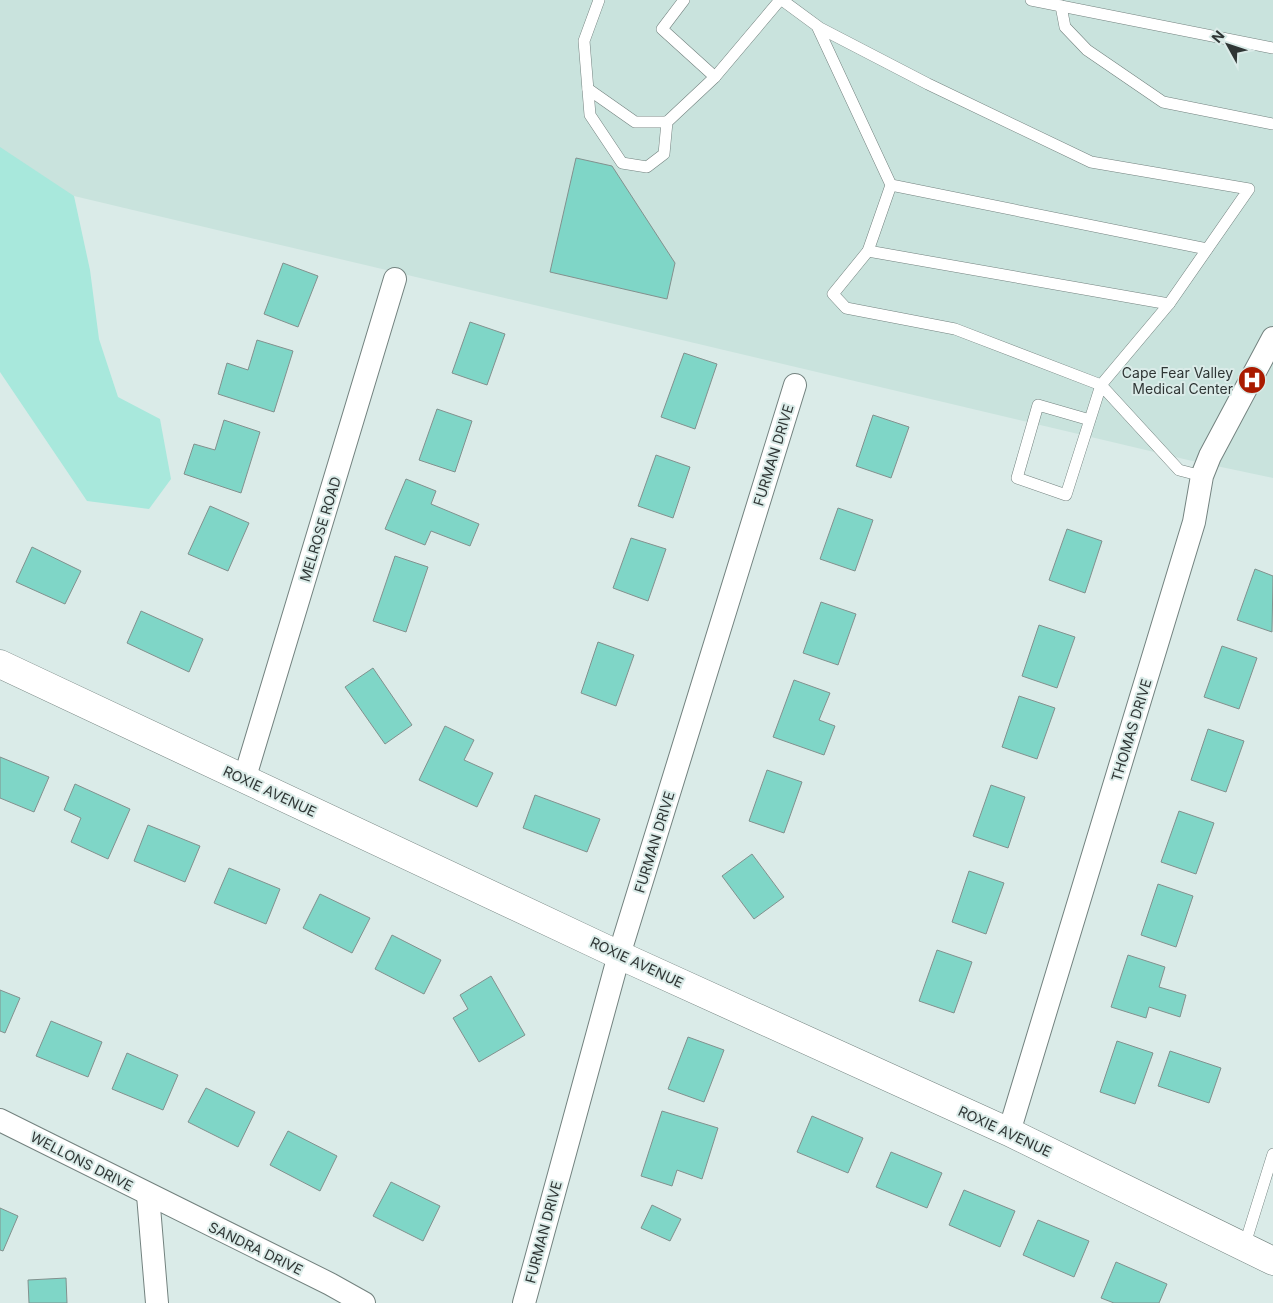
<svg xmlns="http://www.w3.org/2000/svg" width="1273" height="1303" font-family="Inter,sans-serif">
  <rect width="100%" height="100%" fill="#daebe8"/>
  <path fill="#c9e3dd" d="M0 0H1273V478L1188 460 74 196 0 168Z"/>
  <path fill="#a8e8dc" d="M0 147 74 196 90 270 99 339 118 397 160 419 171 479 149 509 87 501 0 372Z"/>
  <g fill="#7fd6c7" stroke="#82918e">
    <path d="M576 158 612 166 675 263 667 299 550 272Z"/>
    <path d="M283 263 318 276 298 327 264 314Z"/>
    <path d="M470 322 505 334 487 385 452 373Z"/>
    <path d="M257 340 293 351 274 412 218 394 227 363 248 370Z"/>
    <path d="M684 353 717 364 695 429 661 417Z"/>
    <path d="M437 409 472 421 455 472 419 460Z"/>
    <path d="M873 415 909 427 891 478 856 466Z"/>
    <path d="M224 420 260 432 241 493 184 474 194 444 215 450Z"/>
    <path d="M656 455 690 467 673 518 638 506Z"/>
    <path d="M406 479 436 491 431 504 479 524 470 546 431 531 425 545 385 529Z"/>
    <path d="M210 506 249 523 228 571 188 554Z"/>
    <path d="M838 508 873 520 855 571 820 559Z"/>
    <path d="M1067 529 1102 541 1085 593 1049 580Z"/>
    <path d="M631 538 666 549 648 601 613 588Z"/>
    <path d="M32 547 81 571 65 604 16 582Z"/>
    <path d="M395 556 428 567 406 632 373 621Z"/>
    <path d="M1255 569 1273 576 1272 632 1237 620Z"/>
    <path d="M821 602 856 614 838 665 803 653Z"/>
    <path d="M141 611 203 639 189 672 127 643Z"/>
    <path d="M1039 625 1075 637 1057 688 1022 676Z"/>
    <path d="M598 642 634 655 616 706 581 693Z"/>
    <path d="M1222 646 1257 658 1239 709 1204 697Z"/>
    <path d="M373 668 412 725 385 744 345 687Z"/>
    <path d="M794 680 830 693 819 720 835 726 824 755 773 737Z"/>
    <path d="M1019 696 1055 708 1037 759 1002 747Z"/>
    <path d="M445 726 474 740 464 760 493 773 477 807 419 780Z"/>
    <path d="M1208 729 1244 741 1226 792 1191 780Z"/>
    <path d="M0 757 49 777 34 812 0 798Z"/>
    <path d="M767 770 802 782 784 833 749 821Z"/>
    <path d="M75 784 130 809 108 859 71 842 81 818 64 810Z"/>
    <path d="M991 785 1025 797 1008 848 973 836Z"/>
    <path d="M535 795 600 819 587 852 523 828Z"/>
    <path d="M1179 811 1214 823 1196 874 1161 862Z"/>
    <path d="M148 825 200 846 185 882 134 861Z"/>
    <path d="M752 854 784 897 754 919 722 876Z"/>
    <path d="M229 868 280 889 266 924 214 903Z"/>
    <path d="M969 871 1004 883 986 934 952 922Z"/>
    <path d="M1158 884 1193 896 1176 947 1141 935Z"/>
    <path d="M320 894 370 918 352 953 303 928Z"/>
    <path d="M392 935 441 960 424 994 375 969Z"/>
    <path d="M937 950 972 962 954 1013 919 1001Z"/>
    <path d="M1128 955 1165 967 1159 987 1186 995 1180 1017 1149 1007 1146 1018 1111 1007Z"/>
    <path d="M491 976 525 1035 479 1062 453 1018 468 1009 460 995Z"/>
    <path d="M0 990 20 998 5 1033 0 1031Z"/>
    <path d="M51 1021 102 1042 88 1077 36 1056Z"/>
    <path d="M688 1037 724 1050 704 1102 668 1089Z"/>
    <path d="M1117 1041 1153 1053 1135 1104 1100 1092Z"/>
    <path d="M1170 1051 1221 1068 1209 1103 1158 1086Z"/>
    <path d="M127 1053 178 1075 163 1110 112 1089Z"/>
    <path d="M206 1088 255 1112 238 1147 188 1122Z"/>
    <path d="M662 1111 718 1128 702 1179 677 1170 672 1186 641 1176Z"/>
    <path d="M812 1116 863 1138 848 1173 797 1152Z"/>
    <path d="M288 1131 337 1156 320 1191 270 1165Z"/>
    <path d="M891 1152 942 1173 927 1208 876 1187Z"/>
    <path d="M391 1182 440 1206 423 1241 373 1216Z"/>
    <path d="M964 1190 1015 1211 1000 1247 949 1225Z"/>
    <path d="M652 1205 681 1219 670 1241 641 1228Z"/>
    <path d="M0 1208 18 1216 3 1251 0 1250Z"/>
    <path d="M1038 1220 1089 1241 1074 1277 1023 1255Z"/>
    <path d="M1116 1262 1167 1284 1159 1303H1114L1101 1298Z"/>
    <path d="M66 1278 67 1303H29L28 1280Z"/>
  </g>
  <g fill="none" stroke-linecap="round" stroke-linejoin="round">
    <defs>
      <g id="lane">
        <path d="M599 0 584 41 590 115 622 163 647 167 664 154 667 122 715 77 780 0"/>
        <path d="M684 0 662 29 715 77"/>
        <path d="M782 0 820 28 928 84 1091 162 1249 189 1169 304 1101 385 955 329 846 308 833 294 868 251 891 185 817 26"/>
        <path d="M1031 0 1273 48"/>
        <path d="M1061 6 1065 27 1087 50 1163 102 1273 124"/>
        <path d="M588 89 635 122H667"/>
        <path d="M891 185 1207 249"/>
        <path d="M868 251 1169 304"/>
        <path d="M1090 420 1038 405 1017 478 1066 495 1101 385 1179 470 1202 476"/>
        <path d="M1244 1247 1273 1154"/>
      </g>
      <g id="street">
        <path d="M244 780 395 279"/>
        <path d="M0 1120 330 1284 364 1303"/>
        <path d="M1009 1132 1194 522 1202 476 1210 456 1273 338"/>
        <path d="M148 1195 157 1303"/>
        <path d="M524 1303 619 955 795 385"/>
      </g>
      <path id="secondary" d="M0 664 619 955 1009 1132 1273 1261"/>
    </defs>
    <use href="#lane" stroke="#73827f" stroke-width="12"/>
    <use href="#street" stroke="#73827f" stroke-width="24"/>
    <use href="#secondary" stroke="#73827f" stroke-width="29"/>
    <use href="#lane" stroke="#fff" stroke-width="11"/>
    <use href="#street" stroke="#fff" stroke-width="22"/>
    <use href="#secondary" stroke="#fff" stroke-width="28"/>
  </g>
  <defs>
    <symbol id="hospital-disc" viewBox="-11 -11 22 22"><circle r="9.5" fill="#aa1b00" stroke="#daebe8"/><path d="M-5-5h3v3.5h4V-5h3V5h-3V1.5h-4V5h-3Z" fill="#fff"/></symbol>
  </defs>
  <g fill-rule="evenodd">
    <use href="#hospital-disc" x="1236" y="364" width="32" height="32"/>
  </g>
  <g text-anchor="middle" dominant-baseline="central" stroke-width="4" stroke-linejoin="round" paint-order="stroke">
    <g font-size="14" fill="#2f3635" stroke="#daebe8" text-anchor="end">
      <text x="1233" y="372">Cape Fear Valley<tspan x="1233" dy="16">Medical Center</tspan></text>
    </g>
    <g font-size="14" fill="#2f3635" stroke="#daebe8">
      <text transform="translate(773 455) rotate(-73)">FURMAN DRIVE</text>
      <text transform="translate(320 529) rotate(-73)">MELROSE ROAD</text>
      <text transform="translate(1131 730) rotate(-73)">THOMAS DRIVE</text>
      <text transform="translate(270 791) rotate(25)">ROXIE AVENUE</text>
      <text transform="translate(654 842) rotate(-73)">FURMAN DRIVE</text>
      <text transform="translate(637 962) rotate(25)">ROXIE AVENUE</text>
      <text transform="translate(1005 1131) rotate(25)">ROXIE AVENUE</text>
      <text transform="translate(82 1161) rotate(27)">WELLONS DRIVE</text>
      <text transform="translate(543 1232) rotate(-75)">FURMAN DRIVE</text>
      <text transform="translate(256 1248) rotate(26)">SANDRA DRIVE</text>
    </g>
  </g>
  <g transform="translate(1228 45) rotate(310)" stroke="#daebe8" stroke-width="4" paint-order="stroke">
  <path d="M0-4L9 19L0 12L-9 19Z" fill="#2f3635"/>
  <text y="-8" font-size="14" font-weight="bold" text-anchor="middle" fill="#2f3635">N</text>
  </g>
</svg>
